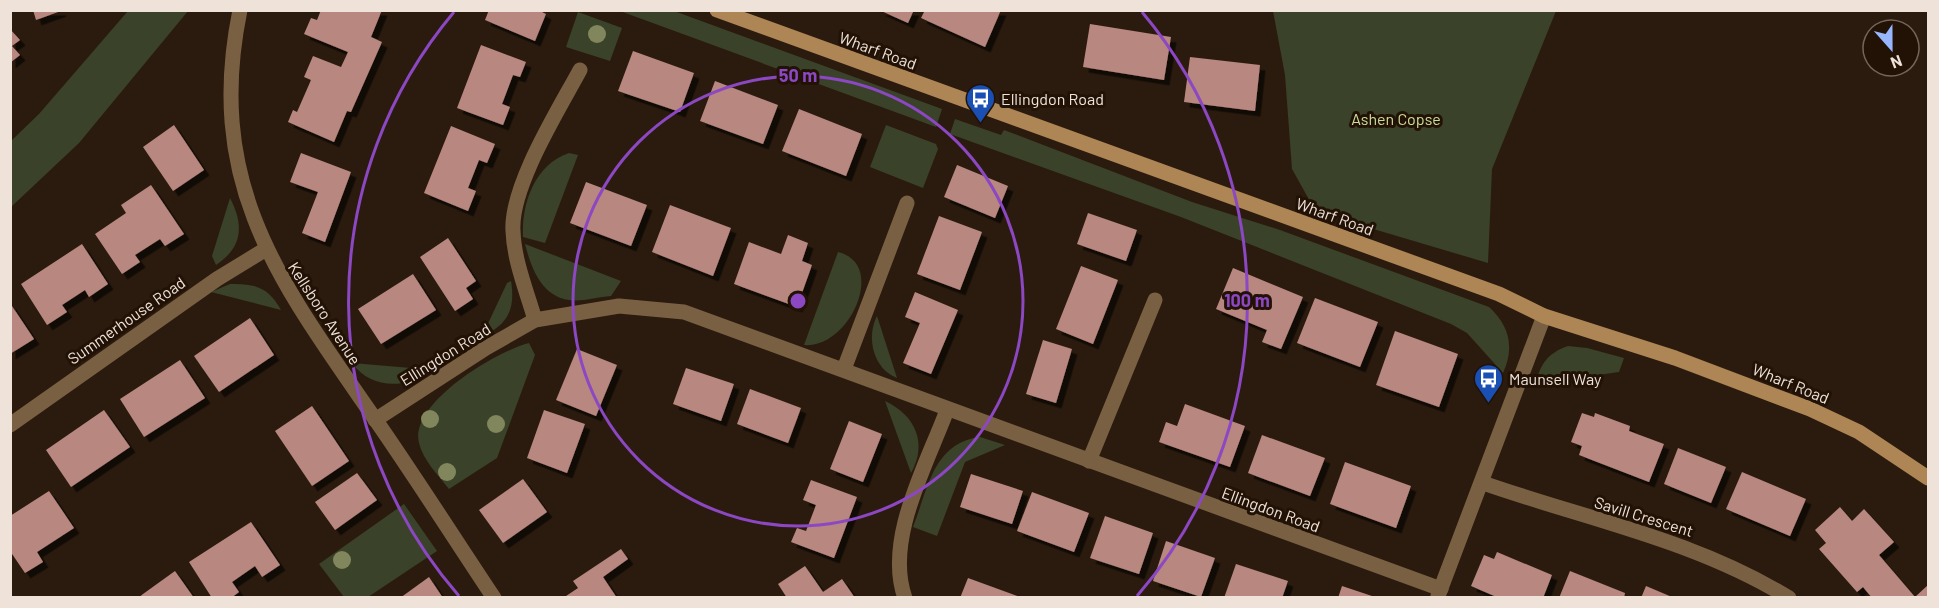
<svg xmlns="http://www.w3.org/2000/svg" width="1939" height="608" font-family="Barlow,sans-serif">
  <defs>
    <filter id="shadow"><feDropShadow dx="5.5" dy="5.5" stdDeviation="0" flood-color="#0009"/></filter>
  </defs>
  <rect width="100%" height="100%" fill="#2b1b0e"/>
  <g fill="#3a4229">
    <path d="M128 11H188L79 143 11 207V141L39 114Z"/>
    <path d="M620 11H674L942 109 936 127Z"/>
    <path d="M1273 11H1556L1492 169 1488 263 1316 212 1292 169 1285 75Z"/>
    <path d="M578 12 622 28 610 61 566 47Z"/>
    <path d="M955 119 1001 135 1004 130 1192 202 1280 230 1489 307C1509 325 1515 347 1503 373L1467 333 1451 324 1181 217 950 134Z"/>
    <path d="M886 125 936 144 938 149 923 188 870 167Z"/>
    <path d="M569 153 578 155 545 243 523 237C521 204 535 164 569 153Z"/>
    <path d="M230 198C244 225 243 247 216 265L212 256Z"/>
    <path d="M525 244 621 281 611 296C597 297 582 302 569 300 541 296 531 267 525 244Z"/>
    <path d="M838 252C888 264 849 349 804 345Z"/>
    <path d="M511 281C515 306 510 322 487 334L485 330 507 283Z"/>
    <path d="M230 284C255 283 269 288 281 310L211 292Z"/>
    <path d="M877 316 897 378C873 369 866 337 877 316Z"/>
    <path d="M529 343 535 355 497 458 449 489C438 475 423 460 419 443 409 403 497 351 529 343Z"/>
    <path d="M1568 346 1587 348 1624 358 1619 372 1535 384C1541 363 1548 353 1568 346Z"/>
    <path d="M352 363 423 369 426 374C402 389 370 388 352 363Z"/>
    <path d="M885 401C915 415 928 443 911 473Z"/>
    <path d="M980 437 1005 445 965 462 937 536 913 527C928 489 933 443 980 437Z"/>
    <path d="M404 504 437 551 368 597H344L319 564Z"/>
  </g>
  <g fill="#b78780" filter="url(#shadow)">
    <path d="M33 10H61V11L36 20Z"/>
    <path d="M321 10H382L371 37 382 42 351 112 347 111 334 142 288 122 293 110 297 112 311 80 304 77 313 56 341 67 348 52 304 34 311 18 317 20Z"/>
    <path d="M489 10H538L546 14 535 41 485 20Z"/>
    <path d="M879 10H914L908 23Z"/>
    <path d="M925 10H1001L985 47 921 18Z"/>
    <path d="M1090 24 1171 37 1164 80 1083 67Z"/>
    <path d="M10 29 20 40 12 46 20 55 10 63Z"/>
    <path d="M481 45 526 62 520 77 513 75 502 104 510 107 503 125 457 108Z"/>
    <path d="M633 51 694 73 680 112 618 91Z"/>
    <path d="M1190 57 1260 65 1255 111 1184 102Z"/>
    <path d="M715 81 778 105 763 144 700 121Z"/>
    <path d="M799 109 862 134 846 176 782 151Z"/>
    <path d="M174 125 204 170 173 191 143 147Z"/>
    <path d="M451 126 495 144 487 163 479 160 468 188 476 191 468 211 424 193Z"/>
    <path d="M301 153 351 172 325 242 302 233 318 192 290 182Z"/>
    <path d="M957 165 1008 186 995 218 944 197Z"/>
    <path d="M586 182 647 205 631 246 570 223Z"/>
    <path d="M151 185 184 234 165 246 160 239 135 255 140 262 122 274 95 234 126 213 121 205Z"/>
    <path d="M670 205 731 228 713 276 652 252Z"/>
    <path d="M1088 213 1137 230 1126 261 1077 244Z"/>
    <path d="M939 216 982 232 960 290 917 274Z"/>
    <path d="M788 235 808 243 802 261 812 265 797 307 734 284 749 242 781 254Z"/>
    <path d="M448 238 476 281 466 288 473 299 455 311 420 257Z"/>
    <path d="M82 244 108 284 89 297 85 290 62 305 67 312 47 325 21 284Z"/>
    <path d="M1081 266 1118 280 1093 344 1056 329Z"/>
    <path d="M1233 268 1303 297 1281 349 1262 342 1267 330 1216 309Z"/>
    <path d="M413 274 436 310 381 344 358 309Z"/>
    <path d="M915 292 958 310 931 374 903 363 920 323 905 317Z"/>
    <path d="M1315 298 1378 322 1360 367 1297 343Z"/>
    <path d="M10 303 34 339 10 354Z"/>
    <path d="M250 318 274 355 219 392 194 356Z"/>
    <path d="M1395 331 1458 354 1439 407 1376 385Z"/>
    <path d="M1043 340 1072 349 1056 403 1026 394Z"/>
    <path d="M577 349 617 365 596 416 556 400Z"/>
    <path d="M180 360 205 398 144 437 120 399Z"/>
    <path d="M686 368 734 384 721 421 673 404Z"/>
    <path d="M750 389 801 408 788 443 737 424Z"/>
    <path d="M1185 404 1245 426 1230 467 1159 442 1166 422 1177 426Z"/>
    <path d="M312 406 349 461 312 486 275 431Z"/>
    <path d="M104 410 130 447 71 487 46 450Z"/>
    <path d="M544 410 585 424 567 473 527 458Z"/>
    <path d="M1582 413 1594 417 1595 413 1630 426 1629 431 1664 444 1649 482 1579 455 1582 446 1571 442Z"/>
    <path d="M849 421 882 434 863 482 830 469Z"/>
    <path d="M1262 435 1325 458 1310 496 1248 473Z"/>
    <path d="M1678 448 1726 467 1711 503 1664 484Z"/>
    <path d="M1345 462 1411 486 1396 528 1330 504Z"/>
    <path d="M1742 472 1806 499 1790 536 1726 509Z"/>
    <path d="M357 473 377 500 335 530 315 502Z"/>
    <path d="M971 474 1023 491 1012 524 960 507Z"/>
    <path d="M523 479 547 512 503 543 479 510Z"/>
    <path d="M811 480 857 497 834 558 791 542 797 528 806 531 816 505 803 500Z"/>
    <path d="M49 491 74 528 37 552 43 562 25 573 10 551V516Z"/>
    <path d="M1032 492 1089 513 1074 552 1017 531Z"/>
    <path d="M1840 507 1852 521 1864 509 1894 542 1879 555 1915 597 1928 585V598H1872L1863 587 1857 592 1819 549 1826 543 1815 530Z"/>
    <path d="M1105 516 1153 533 1139 574 1090 558Z"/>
    <path d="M251 522 280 565 262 577 255 566 232 582 239 592 231 598H212L189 562Z"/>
    <path d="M1166 541 1215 558 1201 597 1153 581Z"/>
    <path d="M621 549 628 559 603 577 617 598H563L578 588 573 581Z"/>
    <path d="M1497 552 1552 575 1543 598H1499L1471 586 1484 555 1494 559Z"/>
    <path d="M1236 564 1288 581 1282 598H1224Z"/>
    <path d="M805 566 823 592 842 579 855 598H787L778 584Z"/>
    <path d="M175 571 194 598H138L143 594Z"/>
    <path d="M1570 571 1625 593 1624 598H1559Z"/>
    <path d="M429 577 443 598H400Z"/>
    <path d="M968 578 1020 597V598H960Z"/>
    <path d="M1342 586 1375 597V598H1338Z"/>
    <path d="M1646 586 1672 597V598H1641Z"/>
  </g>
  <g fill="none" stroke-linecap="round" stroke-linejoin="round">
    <g stroke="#7a6043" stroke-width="15">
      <path d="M240 10C204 186 281 283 375 419 416 478 454 538 494 598"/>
      <path d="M535 320C527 292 514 261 513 231 510 187 559 109 580 70"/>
      <path d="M844 369 907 203"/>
      <path d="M375 420 486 348 535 320 619 306 684 312 1441 589"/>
      <path d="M10 425 217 279 266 249"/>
      <path d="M1089 461 1155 300"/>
      <path d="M1483 483C1586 519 1695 540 1789 598"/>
      <path d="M1438 596 1544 316"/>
      <path d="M905 598C884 540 927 464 947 410"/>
    </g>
    <path stroke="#ae8555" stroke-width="15" d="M717 10 1499 294 1544 316 1675 358 1810 409 1859 432 1928 478"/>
  </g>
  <g fill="#82865c">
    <circle cx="597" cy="34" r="9"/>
    <circle cx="430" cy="419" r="9"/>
    <circle cx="496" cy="424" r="9"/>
    <circle cx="447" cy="472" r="9"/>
    <circle cx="342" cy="560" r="9"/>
  </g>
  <g fill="none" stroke="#8c47c3" stroke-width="3">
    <circle cx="798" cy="301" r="225"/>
    <path d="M459 596A449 449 0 0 1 454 12M1142 12A449 449 0 0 1 1137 596"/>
  </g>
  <defs>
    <symbol id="bus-pin" viewBox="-11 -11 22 30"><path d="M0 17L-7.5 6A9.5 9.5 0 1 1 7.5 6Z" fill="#1a4fb4" stroke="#221205"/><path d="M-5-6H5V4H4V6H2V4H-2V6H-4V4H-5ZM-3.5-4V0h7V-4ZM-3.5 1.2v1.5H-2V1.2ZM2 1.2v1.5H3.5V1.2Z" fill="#fff"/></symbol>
  </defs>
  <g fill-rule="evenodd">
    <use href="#bus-pin" x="964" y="82" width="33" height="45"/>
    <use href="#bus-pin" x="1472" y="362" width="33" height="45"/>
  </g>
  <g text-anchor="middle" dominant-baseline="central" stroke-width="6" stroke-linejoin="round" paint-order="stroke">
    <g font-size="16" fill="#eee2d9" stroke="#221205">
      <text transform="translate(878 50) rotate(20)">Wharf Road</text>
      <text transform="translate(1335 216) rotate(20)">Wharf Road</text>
      <text transform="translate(325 313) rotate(57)">Kellsboro Avenue</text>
      <text transform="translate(126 320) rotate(-35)">Summerhouse Road</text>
      <text transform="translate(445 354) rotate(-32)">Ellingdon Road</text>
      <text transform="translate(1791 383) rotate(22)">Wharf Road</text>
      <text transform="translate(1271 509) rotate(20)">Ellingdon Road</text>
      <text transform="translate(1644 516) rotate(17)">Savill Crescent</text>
    </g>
    <g font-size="16" fill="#eee2d9" stroke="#221205" text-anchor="start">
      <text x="1001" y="98">Ellingdon Road</text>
      <text x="1509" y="378">Maunsell Way</text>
    </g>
    <g font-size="16" fill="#cade9b" stroke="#221205">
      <text x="1396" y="118">Ashen Copse</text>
    </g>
  </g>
  <circle cx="798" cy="301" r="9" fill="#8c47c3" stroke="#221205" stroke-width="3"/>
  <g font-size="18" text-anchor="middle" font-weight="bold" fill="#8c47c3" stroke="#221205" stroke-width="6" stroke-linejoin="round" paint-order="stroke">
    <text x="798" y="82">50 m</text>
    <text x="1247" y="307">100 m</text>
  </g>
  <rect width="1939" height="608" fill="none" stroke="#eee2d9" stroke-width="24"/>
  <g transform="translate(1891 48) rotate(159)"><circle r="28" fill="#221205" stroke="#74655a" stroke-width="1.5"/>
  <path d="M0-4.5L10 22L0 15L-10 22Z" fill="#97b6fd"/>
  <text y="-9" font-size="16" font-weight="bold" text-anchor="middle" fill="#eee2d9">N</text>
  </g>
</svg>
